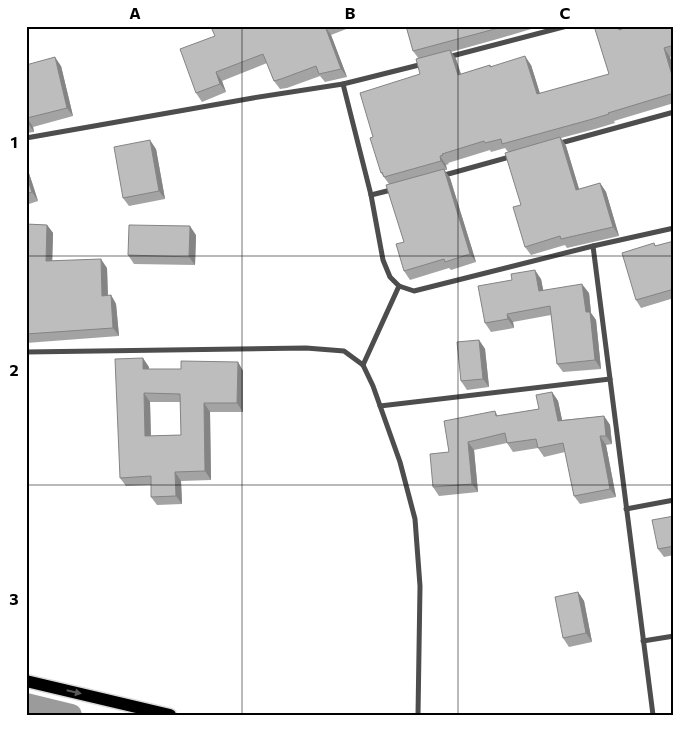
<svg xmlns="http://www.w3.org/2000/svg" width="700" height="741" font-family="Commissioner,sans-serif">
  <rect width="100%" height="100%" fill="#fff"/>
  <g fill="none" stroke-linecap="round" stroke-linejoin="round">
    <path stroke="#9b9b9b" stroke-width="22" d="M26 704 71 715"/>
    <defs>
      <path id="primary" d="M26 681 170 715"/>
    </defs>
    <use href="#primary" stroke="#dbdbdb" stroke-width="15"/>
    <g stroke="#4d4d4d" stroke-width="5">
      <path d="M448 57 567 26"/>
      <path d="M343 84 423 64"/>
      <path d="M26 138 253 98 343 84 371 195 383 260 390 277 399 286 414 291 593 246 674 228"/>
      <path d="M557 144 674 112"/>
      <path d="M441 176 513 156"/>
      <path d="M371 195 395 189"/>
      <path d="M593 246 653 715"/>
      <path d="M26 352 306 348 344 351 363 365 373 386 400 462 415 519 420 586 418 715"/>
      <path d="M363 365 399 286"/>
      <path d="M380 406 610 379"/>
      <path d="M626 509 674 500"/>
      <path d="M643 641 674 636"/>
    </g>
    <use href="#primary" stroke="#000" stroke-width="12"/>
  </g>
  <g fill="#a3a3a3" fill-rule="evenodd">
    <path d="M213 26H354L331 35 347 77 325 82 320 76 287 88 280 89 274 81 267 63 222 81 226 92 202 102 196 93 215 36Z"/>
    <path d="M406 26H541L501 38 451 52 456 59 461 74 490 65 491 66 531 65 540 94 609 74 594 26H622V29L674 26V56L670 57 674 71V103L614 121 615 123 595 129 561 138 566 146 579 189 600 183 606 192 619 236 567 248 565 245 531 255 525 247 521 205 508 152 505 148 491 152 490 150 448 163 449 164 446 165 447 170H444L450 178 476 262 451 270 449 268 410 280 404 271V242L389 184 381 173 373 137 420 74 419 59 413 51Z"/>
    <path d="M26 65 61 66 73 116 33 127 34 132 26 133Z"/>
    <path d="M156 149 165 199 129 206 123 198Z"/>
    <path d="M26 164 38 201 26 205Z"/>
    <path d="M26 224 47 225 53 233 52 261 107 268 108 295H111L116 304 119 336 26 343Z"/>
    <path d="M196 235 195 265 134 264 128 255Z"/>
    <path d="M674 241V298L641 308 636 300 654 243 656 246Z"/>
    <path d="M541 279 543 290 589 293 591 313 596 320 601 369 563 372 557 364 551 315 513 322 514 328 491 332 485 323Z"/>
    <path d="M479 340 485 349 489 387 467 390 461 381Z"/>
    <path d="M238 362 243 371V412H210L211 480 181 481 182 504 157 505 151 497V485L126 486 120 478 149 367V369H181ZM150 402H180L181 435 151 436Z"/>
    <path d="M552 392 558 401 562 420 604 416 610 425 612 444 606 445 616 497 580 504 574 496 565 452 544 457 538 448 513 452 507 443 474 450 478 492 439 496 433 487 449 452 495 411 498 416 539 409Z"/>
    <path d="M674 516V555L664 557 658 549Z"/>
    <path d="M578 592 584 601 592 642 569 647 563 638Z"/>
  </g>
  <g fill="#848484">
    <path d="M325 26 331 35 347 77 341 69Z"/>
    <path d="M618 26H622L625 39 619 30Z"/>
    <path d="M664 48 670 57 674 71V82Z"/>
    <path d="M450 50 456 59 464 84 458 75Z"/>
    <path d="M525 56 531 65 543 103 537 94Z"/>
    <path d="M55 57 61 66 73 116 67 108Z"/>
    <path d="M216 72 222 81 226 92 220 84Z"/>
    <path d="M27 118 33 127 34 132 28 123Z"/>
    <path d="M560 137 566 146 582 199 576 190Z"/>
    <path d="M150 140 156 149 165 199 159 191Z"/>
    <path d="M440 156 446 165 447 170 441 161Z"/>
    <path d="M26 164 38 201 32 192 26 174Z"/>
    <path d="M444 169 450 178 476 262 470 254Z"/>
    <path d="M600 183 606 192 619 236 613 227Z"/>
    <path d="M47 225 53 233 52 270 46 261Z"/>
    <path d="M190 226 196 235 195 265 189 257Z"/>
    <path d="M101 259 107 268 108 304 102 296Z"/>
    <path d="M535 270 541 279 545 299 539 291Z"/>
    <path d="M582 284 589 293 591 313 596 320 601 369 595 360 586 312Z"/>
    <path d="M111 295 116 304 119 336 113 328Z"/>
    <path d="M507 314 513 322 514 328 508 319Z"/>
    <path d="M479 340 485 349 489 387 483 379Z"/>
    <path d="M143 358 149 367V377L143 369Z"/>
    <path d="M238 362 243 371V412L237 403Z"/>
    <path d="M552 392 558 401 564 429 558 421Z"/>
    <path d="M144 393 150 402 151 445 145 436Z"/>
    <path d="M204 403 210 412 211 480 205 471Z"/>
    <path d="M604 416 610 425 612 444 606 436Z"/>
    <path d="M600 436 606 445 616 497 610 489Z"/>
    <path d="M468 442 474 450 478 492 472 484Z"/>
    <path d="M175 472 181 481 182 504 176 496Z"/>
    <path d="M578 592 584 601 592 642 586 633Z"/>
  </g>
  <g fill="#bdbdbd" stroke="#848484" fill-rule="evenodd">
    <path d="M213 26H325L341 69 319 74 316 66 281 79 274 81 263 54 216 72 220 84 196 93 180 49 215 36 211 27Z"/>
    <path d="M406 26H506L413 51Z"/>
    <path d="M594 26H618L619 30 630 26H674V45L664 48 674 82V93L608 113 609 114 589 120 502 144 501 139 485 143 484 141 442 154 443 155 440 156 441 161 384 177 382 172 381 173 370 138 373 137 360 93 420 74 416 59 450 50 458 75 490 65V67L525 56 537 94 609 74Z"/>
    <path d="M55 57 67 108 27 118 28 123H26V65Z"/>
    <path d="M560 137 576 190 600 183 613 227 561 239 560 236 525 247 513 207 521 205 505 153Z"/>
    <path d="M150 140 159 191 123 198 114 147Z"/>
    <path d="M444 169 470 254 445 262 444 259 404 271 396 244 404 242 386 185Z"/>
    <path d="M26 174 32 192 26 194Z"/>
    <path d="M26 224 47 225 46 261 101 259 102 296 111 295 113 328 26 334Z"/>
    <path d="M129 225 190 226 189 257 128 255Z"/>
    <path d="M674 241V289L636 300 622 253 654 243 655 246Z"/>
    <path d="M535 270 539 291 582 284 586 312H590L595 360 557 364 550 306 507 314 508 319 485 323 478 286 512 280 511 274Z"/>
    <path d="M479 340 483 379 461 381 457 342Z"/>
    <path d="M143 358V369H181V361L238 362 237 403H204L205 471 175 472 176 496 151 497V476L120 478 115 359ZM144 393 180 394 181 435 145 436Z"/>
    <path d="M552 392 558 421 604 416 606 436H600L610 489 574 496 563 443 538 448 536 439 507 443 505 433 468 442 472 484 433 487 430 454 449 452 444 421 495 411 496 416 539 409 536 395Z"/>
    <path d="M674 516V546L658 549 652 520Z"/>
    <path d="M578 592 586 633 563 638 555 597Z"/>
  </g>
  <defs><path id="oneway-solid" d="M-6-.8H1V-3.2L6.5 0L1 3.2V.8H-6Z" transform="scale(1.25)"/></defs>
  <use fill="#595959" href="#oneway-solid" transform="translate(74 692) rotate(13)"/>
  <path fill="none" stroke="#000" stroke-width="1" stroke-opacity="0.55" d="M242 26V715M458 26V715M26 256H674M26 485H674"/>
  <rect width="700" height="741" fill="none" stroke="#ffffff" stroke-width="55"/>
  <rect x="28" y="28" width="644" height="686" fill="none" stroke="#000" stroke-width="2"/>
  <g font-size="16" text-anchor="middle" font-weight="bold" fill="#000">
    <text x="135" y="19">A</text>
    <text x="350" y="19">B</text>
    <text x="565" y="19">C</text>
    <text x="14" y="148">1</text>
    <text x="14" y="376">2</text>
    <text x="14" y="605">3</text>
  </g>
</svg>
